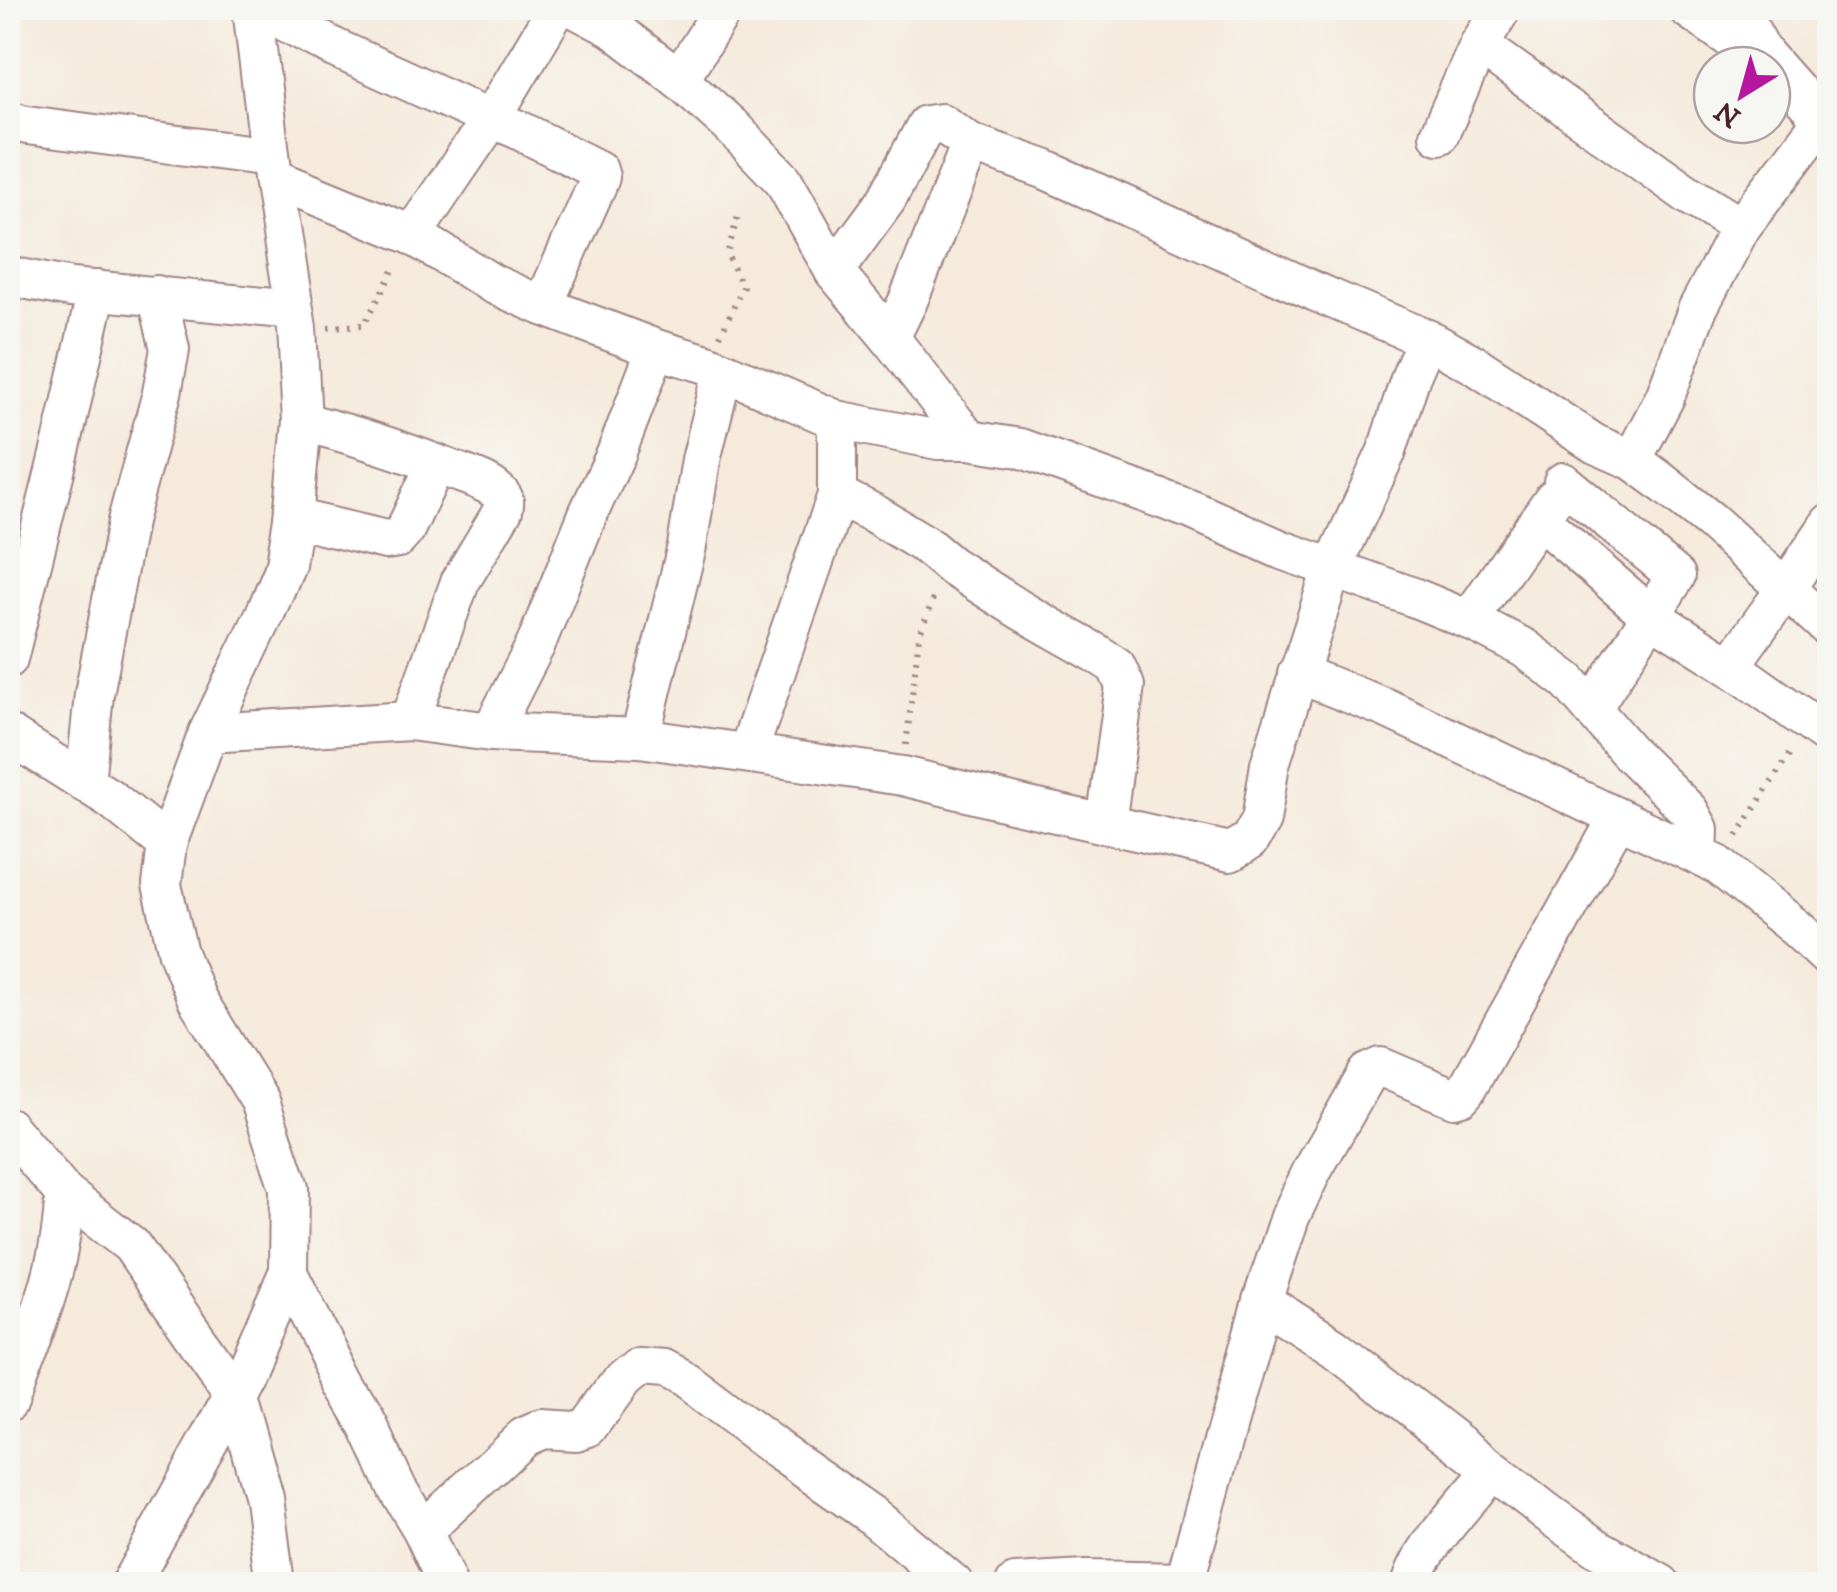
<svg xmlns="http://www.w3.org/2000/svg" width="1837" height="1592" font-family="'IM FELL DW Pica',serif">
  <rect width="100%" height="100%" fill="#f6f6f2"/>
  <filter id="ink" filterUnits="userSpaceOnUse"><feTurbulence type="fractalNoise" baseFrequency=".01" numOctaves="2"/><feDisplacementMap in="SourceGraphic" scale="20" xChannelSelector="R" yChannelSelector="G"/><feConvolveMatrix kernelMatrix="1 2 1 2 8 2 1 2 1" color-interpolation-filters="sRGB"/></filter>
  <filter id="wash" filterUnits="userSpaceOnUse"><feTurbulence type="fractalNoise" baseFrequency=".0048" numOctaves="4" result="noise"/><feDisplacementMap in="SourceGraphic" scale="40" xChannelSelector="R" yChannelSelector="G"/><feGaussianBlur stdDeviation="2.25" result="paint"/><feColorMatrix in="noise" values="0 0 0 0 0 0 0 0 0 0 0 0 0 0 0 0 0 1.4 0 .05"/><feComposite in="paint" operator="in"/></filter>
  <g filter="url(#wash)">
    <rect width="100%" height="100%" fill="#f5eadb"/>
  </g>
  <g filter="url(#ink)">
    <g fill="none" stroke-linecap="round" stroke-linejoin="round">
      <defs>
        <g id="street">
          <path d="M252 8 273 178 297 328 302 422 293 518 286 564 265 614 208 733 167 844 162 885 178 953 197 999 260 1101 289 1187 288 1273 235 1394 264 1498 275 1584"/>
          <path d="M259 8 335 48 491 119 515 128 598 170 600 177 597 185 543 306"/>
          <path d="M574 8 612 28 679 79 730 125 783 180 834 271 890 338 969 440"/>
          <path d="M1687 8 1730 38 1763 53"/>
          <path d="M1738 8 1763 53 1830 129"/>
          <path d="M1479 45 1689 195 1741 227"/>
          <path d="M679 79 724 8"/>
          <path d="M8 120 27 125 270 157"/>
          <path d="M1439 135 1479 45 1502 8"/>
          <path d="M273 178 412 235 493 284 543 306 656 349 707 364 837 420 938 440H969L1020 448 1192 510 1282 550 1413 597 1469 620 1524 648 1568 681 1629 752 1689 811 1699 829 1698 855"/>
          <path d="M412 235 491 119 557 8"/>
          <path d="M834 271 887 199 926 125 941 123 971 143 1044 169 1316 292 1427 339 1475 365 1595 444 1632 460 1658 479 1712 522 1830 629"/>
          <path d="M8 276 71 288 293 310"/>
          <path d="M890 338 908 301 971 143"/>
          <path d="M302 422C353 434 403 451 452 470 467 476 491 482 501 495 506 501 504 503 503 510L460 582 410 721"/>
          <path d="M1632 460 1665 397 1697 310 1741 227 1821 122"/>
          <path d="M1563 482 1676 576 1592 708"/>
          <path d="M837 495 875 514 926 545 950 565 1022 611 1096 653 1116 666 1125 686 1106 824"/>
          <path d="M293 518 386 540 398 538 405 530 436 464"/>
          <path d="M1540 520 1651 616 1730 666 1830 737"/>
          <path d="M1469 620 1553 499"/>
          <path d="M8 659 63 439 97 290"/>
          <path d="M1730 666 1785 590 1830 523"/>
          <path d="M1297 673 1386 708 1718 865 1796 928 1830 959"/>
          <path d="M491 732 536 644 588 514 616 454 656 349"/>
          <path d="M208 733 410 721 491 732 640 738 903 776 1020 805 1230 852 1249 841 1261 820 1270 764 1332 569 1386 453 1411 376 1427 339"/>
          <path d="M8 734 111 799 167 844"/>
          <path d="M640 738 687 546 701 460 723 371"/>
          <path d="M748 752 837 495V420"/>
          <path d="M85 783 94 694 128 517 162 393 170 349 157 295"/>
          <path d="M8 1127 64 1193 131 1245 235 1394 130 1584"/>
          <path d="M288 1273 344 1384 368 1425 397 1488 423 1531 447 1584"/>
          <path d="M1262 1301 1334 1347 1548 1513 1597 1548 1661 1584"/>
          <path d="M8 1402C32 1336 64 1265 64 1193"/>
          <path d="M423 1531 524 1437 542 1429 576 1431 588 1427 622 1380 638 1367 664 1369 685 1380 779 1451 874 1517 954 1584"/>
          <path d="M1015 1584 1085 1580 1184 1582"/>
          <path d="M1184 1584 1262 1301 1290 1217 1312 1171 1368 1073 1381 1067 1454 1098 1461 1096 1466 1090 1618 818"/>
          <path d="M1412 1584C1412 1559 1474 1493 1492 1471"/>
        </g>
      </defs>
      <use href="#street" stroke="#a08483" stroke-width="42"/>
      <g stroke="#a08483" stroke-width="6" stroke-dasharray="2.5 8" stroke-linecap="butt">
        <path d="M328 327 364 325 395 267"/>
        <path d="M720 336 743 287 727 254 739 213"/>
        <path d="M906 745 919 637 934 596"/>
        <path d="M1737 836 1792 750"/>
      </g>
      <use href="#street" stroke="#fff" stroke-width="38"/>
    </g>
  </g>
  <rect width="1837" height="1592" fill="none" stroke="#f6f6f2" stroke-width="40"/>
  <g transform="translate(1742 95) rotate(217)"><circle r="48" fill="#f6f6f2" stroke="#b1a0a2" stroke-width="2.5"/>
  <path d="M0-8L18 38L0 25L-18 38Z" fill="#b5179e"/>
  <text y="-15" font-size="28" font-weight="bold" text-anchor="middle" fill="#4a1f2b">N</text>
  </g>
</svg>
